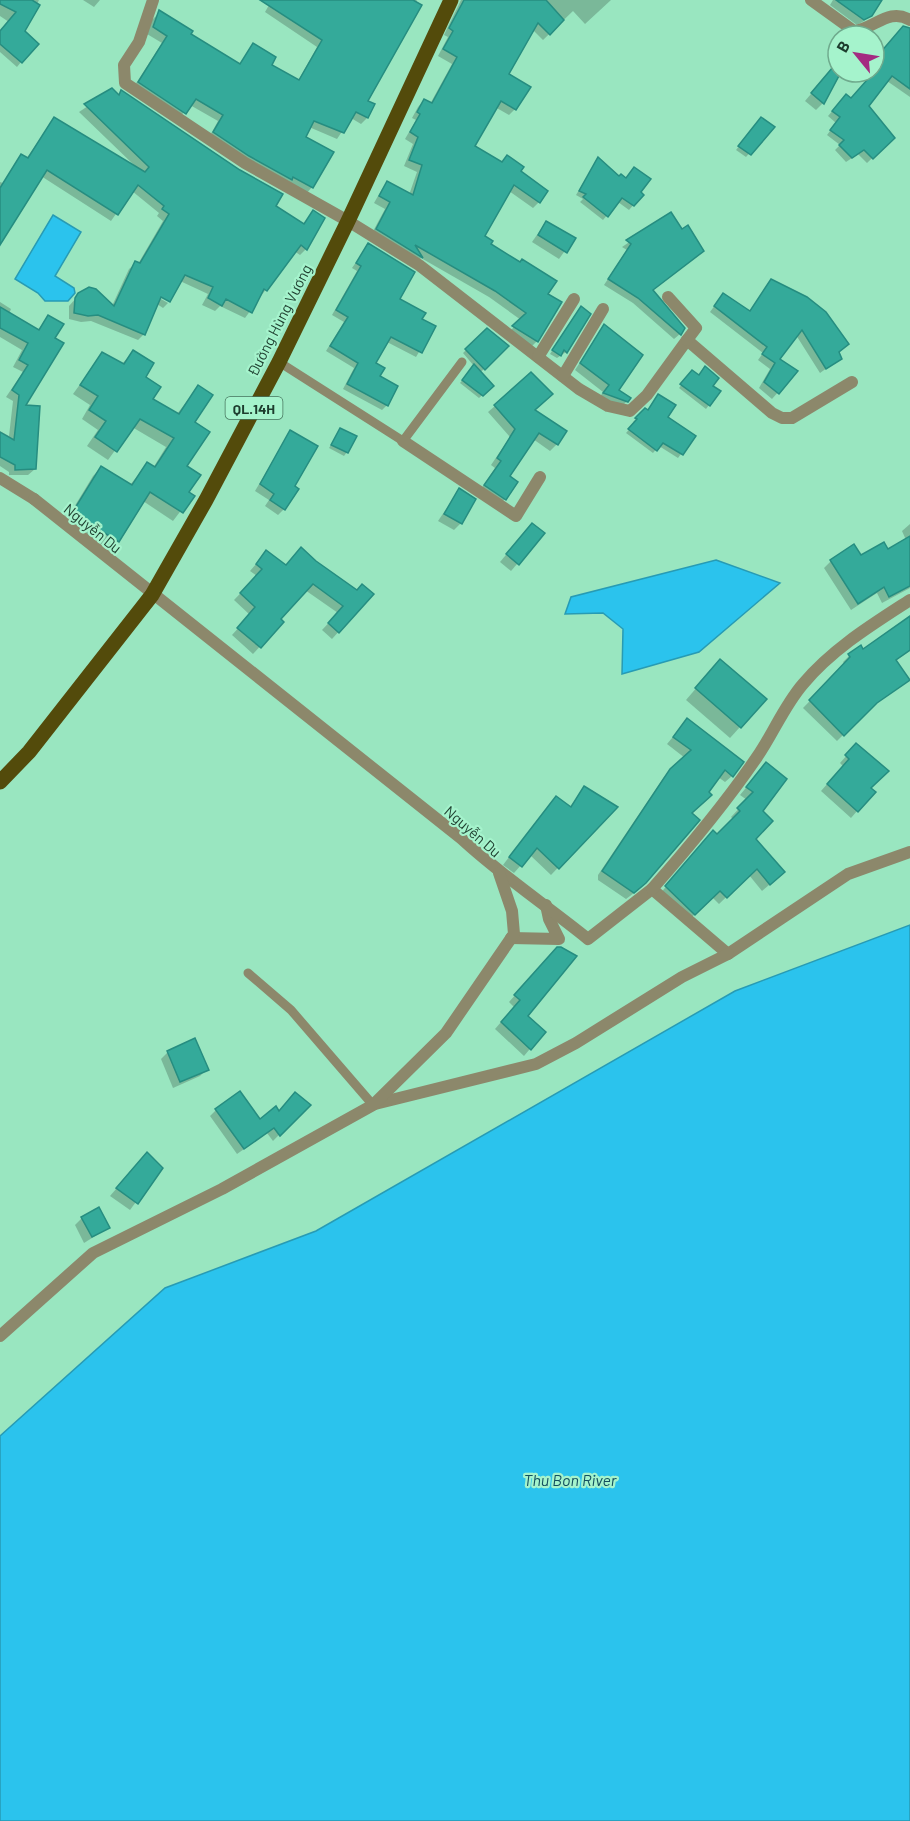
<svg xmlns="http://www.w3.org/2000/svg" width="910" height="1821" font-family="Barlow,sans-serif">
  <rect width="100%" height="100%" fill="#99e6c0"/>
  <g fill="#2bc3ed" stroke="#279bb4" stroke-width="1.5">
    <path d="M53 215 81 232 55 276 74 288 75 293 68 301H45L38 293 15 279Z"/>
    <path d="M716 560 780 583 699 652 622 674 623 629 603 613 565 614 571 597Z"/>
    <path d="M910 925V1821H0V1436L165 1288 316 1231 735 991Z"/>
  </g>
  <g fill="#0003">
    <path d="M0 0H39L23 32 21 62 17 67 0 52V32L9 22 0 16Z"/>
    <path d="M83 0H100L94 7Z"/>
    <path d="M272 0H417L366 101 373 105 367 118 361 124 351 118 337 139 309 127 304 137 312 187 306 194 208 139 218 121 190 105 178 119 133 88 162 43 147 34 152 20 158 14 239 65 253 45 270 66 298 81 317 47 265 12Z"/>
    <path d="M461 0H611L585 24 573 11 543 40 533 30 507 74 515 109 509 115 495 107 473 147 519 172 539 202 533 208 509 191 483 237 546 294 537 341 531 347 508 333 521 320 489 297 421 258 417 262 371 235 385 209 374 203 382 189 388 183 409 195 417 172 404 166 413 144 405 139 416 120 412 118 418 107 424 100 430 104 452 64 438 56 448 37 444 35Z"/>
    <path d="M833 0H882L864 21 857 25 830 5Z"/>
    <path d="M910 31V97L887 81 868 107 893 138 867 163 858 154 846 162 835 150 840 145 827 135 836 123 828 116 841 101 850 100 874 72V61Z"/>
    <path d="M838 62 839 72 823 103 816 110 805 101Z"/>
    <path d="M112 90 118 96 122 92 274 207 303 225 313 212 306 249 300 255 294 251 245 318 220 306 215 311 202 305 208 294 180 281 155 292 154 295 168 303 163 308 157 304 144 334 138 340 91 321 81 322 69 319V306L77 297 112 306 129 269 136 263 138 264 163 221 157 216 159 213 132 191 111 221 41 176 0 241V182L3 183 22 156 26 159 54 119 136 167 79 112Z"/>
    <path d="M759 122 772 127 746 157 736 150Z"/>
    <path d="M598 159 642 195 629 210 618 202 603 220 580 202 583 199 576 195Z"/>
    <path d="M671 214 652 291 680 334 674 339 633 303 604 285 627 250 622 247Z"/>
    <path d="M546 222 574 238 559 259 532 242Z"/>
    <path d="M368 245 398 299 420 320 434 327 416 357 387 342 374 364 387 405 382 410 343 389 354 368 326 351 344 322 332 315 357 271 352 268Z"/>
    <path d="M766 287 841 358 820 373 796 335 778 360 796 372 772 399 759 388 770 369 758 360 763 353 710 312 718 301 749 312Z"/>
    <path d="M0 302 11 309 9 314 37 331 48 317 53 339 23 407 35 469 28 475H9V472L0 466V431L9 436 13 401 6 397 23 372 13 367 22 350 0 337Z"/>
    <path d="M578 311 566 352 557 358 550 354Z"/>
    <path d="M604 326 617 390 629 399 620 408 598 400 603 392 575 370Z"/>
    <path d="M487 330 506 346 480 373 492 386 479 398 460 383 474 366 463 353Z"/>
    <path d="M133 352 151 399 177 414 198 387 185 466 187 493 192 496 173 521 143 501 118 541 110 549 65 522 93 476 101 468 130 485 147 464 153 468 166 447 132 427 108 460 87 446 98 430 82 419 90 405 73 394 102 354 121 365Z"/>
    <path d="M692 372 711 386 709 405 706 409 679 388Z"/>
    <path d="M495 406 533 410 557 444 550 451 533 439 508 477 505 499 499 505 479 492 495 468 491 465 510 437 488 412Z"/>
    <path d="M645 410 666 418 694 436 678 458 659 446 653 453 626 433 635 423 633 422Z"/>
    <path d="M340 430 347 452 344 456 329 448Z"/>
    <path d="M290 432 293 487 284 509 278 515 265 506 269 500 255 491Z"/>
    <path d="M459 490 461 523 454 530 438 521Z"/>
    <path d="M910 524V588L882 603 877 593 851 610 824 568 831 561 887 551 906 540 902 531Z"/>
    <path d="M525 532 543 534 511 571 500 562Z"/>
    <path d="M266 552 285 567 315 562 357 591 372 595 332 639 322 630 338 613 305 590 279 619 282 622 253 654 232 635 250 615 234 600 257 576 250 571Z"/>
    <path d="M910 618V651L895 661 908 680 869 709 837 741 803 708 845 665 843 662 849 656 863 651Z"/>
    <path d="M710 672 740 727 730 738 686 700Z"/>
    <path d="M687 720 732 776 725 782 718 777 638 890 626 899 598 880V875L664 777 685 758 667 744Z"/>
    <path d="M856 745 869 788 857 811 851 818 821 791 843 766 840 763Z"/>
    <path d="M759 772 761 811 754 839 776 879 762 891 749 875 719 904 712 897 687 922 659 895 706 839 717 836 733 819 731 817 747 800 740 795Z"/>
    <path d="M584 788 615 808 551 875 530 855 514 873 503 865 549 805 569 808Z"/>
    <path d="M550 956 525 1017 544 1032 524 1056 495 1029 514 1007 509 1002Z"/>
    <path d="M168 1052 207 1069 200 1076 173 1088 161 1059Z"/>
    <path d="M308 1105 273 1141 267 1133 237 1154 210 1116 216 1110 259 1121 279 1113Z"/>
    <path d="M140 1161 161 1168 130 1210 110 1196Z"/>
    <path d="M82 1218 108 1228 84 1243 75 1225Z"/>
  </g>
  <g fill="#34aa9a" stroke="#268d80" stroke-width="1.5">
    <path d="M0 0H32L40 5 25 31 39 44 22 63 0 44V31L16 12 0 4Z"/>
    <path d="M260 0H413L422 5 368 101 375 104 368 118 356 112 344 133 314 121 306 137 334 152 313 188 293 177 292 180 249 156 213 132 223 115 196 99 186 114 138 82 167 36 153 27 159 10 193 31 191 34 240 64 253 43 276 57 272 65 299 80 322 40Z"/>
    <path d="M464 0H546L564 20 550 35 538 23 509 74 531 87 516 110 501 101 475 146 502 162 507 155 524 167 521 171 548 191 540 203 514 185 485 236 493 241 491 244 520 262 522 259 557 281 548 294 562 302 538 342 512 326 526 313 495 291 415 245 423 258 376 229 390 202 379 196 387 181 413 195 422 165 409 160 418 137 410 132 420 114 417 112 424 99 432 103 457 57 443 49 453 31 449 28Z"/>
    <path d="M836 0H882L872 16 864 20Z"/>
    <path d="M903 26 910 28V89L892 76 869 106 895 138 873 159 864 150 852 158 839 145 844 140 830 130 840 117 832 111 846 94 851 98 874 72V60Z"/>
    <path d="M838 61V72H841L824 104 811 93Z"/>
    <path d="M112 88 119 95 121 90 240 170 283 194 276 206 304 224 313 210 325 218 307 250 301 245 267 291 264 289 252 313 226 299 222 306 208 298 213 287 185 275 170 302 161 297 145 335 98 315 88 316 74 313 75 298 78 293 89 287 96 289 114 306 135 261 140 263 169 214 162 209 164 206 138 185 118 215 47 170 0 245V188L21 154 28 158 54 117 145 172 149 167 84 104Z"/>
    <path d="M761 117 775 127 751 155 738 146Z"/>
    <path d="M598 157 619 176 621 174 626 178 634 167 651 179 641 192 644 195 634 206 622 198 608 217 583 197 586 194 579 191Z"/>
    <path d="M671 212 682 229 688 225 704 251 653 290 685 328 681 335 638 298 608 279 631 244 626 240Z"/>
    <path d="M546 221 576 238 567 253 538 235Z"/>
    <path d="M368 243 415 272 400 299 426 313 422 319 436 326 422 353 391 337 376 363 385 368 380 376 398 386 388 406 347 384 358 363 330 346 348 317 336 310 361 266 356 263Z"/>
    <path d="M771 279 807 297 826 312 849 344 839 352 842 359 826 369 802 330 780 359 798 371 779 394 764 382 775 363 762 354 767 347 714 306 723 293 750 311Z"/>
    <path d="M581 306 591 314 567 353 564 350 561 356 552 350Z"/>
    <path d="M0 307 39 330 48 315 64 324 55 338 64 343 26 405 40 406 36 469 15 470V465L0 457V432L14 440 19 395 12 390 28 365 19 360 28 343 0 328Z"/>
    <path d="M604 324 643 355 619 390 631 398 628 402 603 393 609 385 580 363Z"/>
    <path d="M487 328 509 346 485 370 465 349Z"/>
    <path d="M133 350 154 363 146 377 161 387 153 399 179 414 198 385 213 395 195 422 210 432 187 466 201 475 189 492 195 496 183 513 150 492 119 542 72 513 101 466 132 485 147 462 155 467 174 438 140 419 117 452 95 437 106 421 89 410 98 396 80 385 102 352 124 364Z"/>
    <path d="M474 364 494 386 483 396 462 380Z"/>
    <path d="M705 366 719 378 713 386 721 391 710 406 680 384 692 370 699 375Z"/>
    <path d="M531 372 553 394 535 410 567 431 558 445 539 433 510 476 518 482 506 500 484 485 501 461 497 458 515 429 494 405Z"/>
    <path d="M658 394 676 405 668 417 696 436 683 455 663 443 657 451 628 429 637 419 635 418 645 408 648 410Z"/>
    <path d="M340 428 357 436 348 453 331 445Z"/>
    <path d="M290 430 318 446 295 486 299 489 285 510 270 500 274 494 260 484Z"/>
    <path d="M459 488 476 499 462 524 444 514Z"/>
    <path d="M532 523 545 533 519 565 506 554Z"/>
    <path d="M910 536V586L889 597 884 587 858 604 830 560 854 544 861 555 884 542 888 549Z"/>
    <path d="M301 547 316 561 357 590 362 584 374 594 339 633 328 623 343 606 313 584 281 619 284 622 261 648 237 628 255 607 240 593 262 569 256 564 266 550 286 565Z"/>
    <path d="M910 616V650L896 660 910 680 877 703 844 736 809 700 850 657 848 654 861 645 863 649Z"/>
    <path d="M720 659 767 699 741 728 695 688Z"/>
    <path d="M687 718 744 762 733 777 725 770 709 792 712 795 692 813 700 820 646 883 634 893 602 871 670 769 691 750 673 737Z"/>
    <path d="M856 743 889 771 871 788 876 792 858 812 827 784 849 759 845 755Z"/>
    <path d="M766 762 787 779 763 811 773 821 756 839 785 872 770 885 757 869 727 898 720 891 695 915 665 886 713 830 717 834 740 811 737 808 753 792 746 787Z"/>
    <path d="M584 786 618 807 559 869 537 848 522 867 509 857 556 796 571 807Z"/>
    <path d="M557 947H561L577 956 528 1016 546 1032 531 1050 501 1022 520 1000 514 995Z"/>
    <path d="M195 1038 209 1070 180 1082 167 1051Z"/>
    <path d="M240 1091 260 1119 276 1106 279 1111 295 1092 311 1105 280 1136 274 1128 244 1149 215 1109Z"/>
    <path d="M147 1152 163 1168 138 1204 116 1188Z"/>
    <path d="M99 1207 110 1228 92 1237 81 1217Z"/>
  </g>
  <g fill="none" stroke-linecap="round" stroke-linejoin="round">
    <g stroke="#8c886b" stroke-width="9">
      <path d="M279 362 403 441 462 362"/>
      <path d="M248 973 291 1010 373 1105"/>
    </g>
    <g stroke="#8c886b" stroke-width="12">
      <path d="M153 0 139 42 124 65 125 83 245 163 348 221 419 265 579 389 608 406 630 411 647 395 687 340 772 413 782 418H792L852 382"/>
      <path d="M811 0 854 31C874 29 889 7 910 20"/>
      <path d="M668 297 696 328 687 340"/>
      <path d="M538 357 574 299"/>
      <path d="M563 376 603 309"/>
      <path d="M403 441 516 516 540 477"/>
      <path d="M0 478 34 499"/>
      <path d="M511 938 559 939 549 919 546 905"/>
    </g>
    <g stroke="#8c886b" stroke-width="12">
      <path d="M34 499 462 839C502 876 546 905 588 939L652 889 728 954 848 874 910 852"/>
      <path d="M652 889C689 847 725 804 757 757 773 734 784 706 803 684 832 649 873 624 910 600"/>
      <path d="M375 1104 536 1064 576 1043 682 977 728 954"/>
      <path d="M0 1336 93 1253 222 1189 373 1105 446 1033 514 934 512 911 499 873"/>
    </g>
    <path stroke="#534b0b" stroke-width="15" d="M0 782 29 752 152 595 206 500 279 362 348 221 451 0"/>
  </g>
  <g text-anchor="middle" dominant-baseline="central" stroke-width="4.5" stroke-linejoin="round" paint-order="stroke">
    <rect fill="#a5f3cc" stroke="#46745d" stroke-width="1.5" x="225.5" y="397" width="57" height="22" rx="4.5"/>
    <g font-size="14" font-weight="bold" fill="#1d3d2e">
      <text x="254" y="408">QL.14H</text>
    </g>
    <g font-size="15" fill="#1d3d2e" stroke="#a5f3cc">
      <text transform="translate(279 320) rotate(-63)">Đường Hùng Vương</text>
      <text transform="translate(93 528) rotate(39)">Nguyễn Du</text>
      <text transform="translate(473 831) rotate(41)">Nguyễn Du</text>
    </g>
    <g font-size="16" font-style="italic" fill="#134e5f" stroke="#a5f3cc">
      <text x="570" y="1479">Thu Bon River</text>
    </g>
  </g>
  <g transform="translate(856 54) rotate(300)"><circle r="28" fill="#a5f3cc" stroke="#6faa8d" stroke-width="1.5"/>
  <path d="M0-4.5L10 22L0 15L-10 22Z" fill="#a42b81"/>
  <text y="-9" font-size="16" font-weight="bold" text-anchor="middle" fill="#1d3d2e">B</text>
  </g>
</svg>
